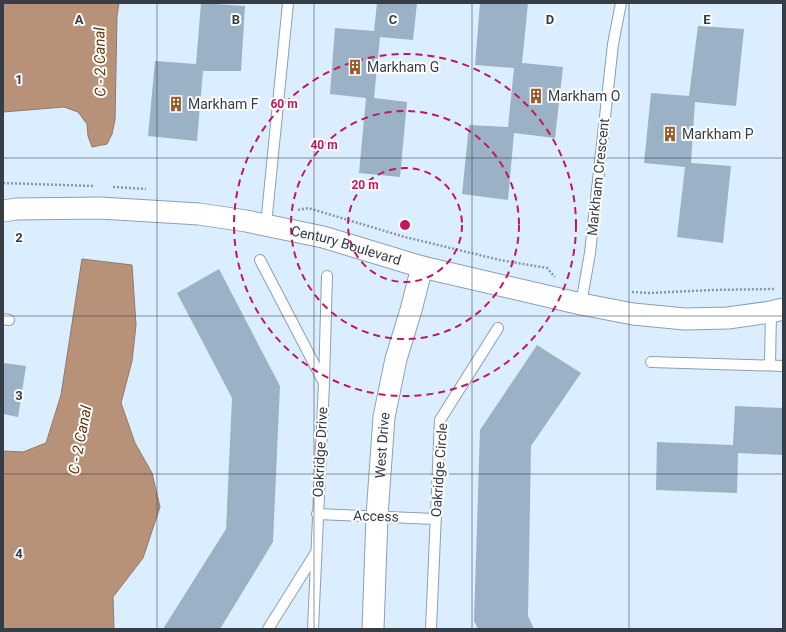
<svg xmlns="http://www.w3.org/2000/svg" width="786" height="632" font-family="Roboto,sans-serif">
  <rect width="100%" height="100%" fill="#dbeeff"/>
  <g fill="#b79279" stroke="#90796a">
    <path d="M3 3H119L117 16 115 120 112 134 107 144 92 147 88 136 87 124 78 112 64 107 3 112Z"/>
    <path d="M82 259 132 265 136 325 132 361 121 403 135 443 152 473 160 507 143 558 113 597 114 629H3V451L23 452 46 443 61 395Z"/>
  </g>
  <g fill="#9bb1c5">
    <path d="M201 3 245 6 241 71H203L197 141 148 136 155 61 196 64Z"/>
    <path d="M377 3H417L413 40 380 37 374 98 407 102 400 177 359 173 366 98 330 94 335 28 374 31Z"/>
    <path d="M480 3H528L522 63 563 67 555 138 514 133 508 200 462 194 469 125 508 127 514 68 475 65Z"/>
    <path d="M698 26 744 29 736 106 695 102 691 163 731 166 723 243 677 237 685 167 644 163 651 93 689 96Z"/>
    <path d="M219 269 280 386 273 542 220 629H163L226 529 232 398 177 293Z"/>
    <path d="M537 345 581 373 531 446 528 616 534 629H478L474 621 480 430Z"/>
    <path d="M3 363 26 366 18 417 3 414Z"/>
    <path d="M735 406 783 408V455L738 453 737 493 656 490 657 442 733 445Z"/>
  </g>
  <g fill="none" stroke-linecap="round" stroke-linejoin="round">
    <defs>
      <g id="lane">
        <path d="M266 225 288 3"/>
        <path d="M260 260 323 381"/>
        <path d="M581 304 590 253 613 44 621 3"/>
        <path d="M3 319 9 320"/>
        <path d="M651 362 783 366"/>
        <path d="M770 365 771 312"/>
        <path d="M317 514 435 519"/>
        <path d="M268 629 315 554"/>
        <path d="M313 629 324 383 327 276"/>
        <path d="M431 629 440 420 498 328"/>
      </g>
      <g id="street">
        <path id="s1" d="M3 211 16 209 100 208 199 214 246 221 323 237 422 267 581 304 633 314 685 319 728 318 771 312 783 309"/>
        <path id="s2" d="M373 629 377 516 384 417 396 359 411 310 422 267"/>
      </g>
    </defs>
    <use href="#lane" stroke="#8aa0b3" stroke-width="12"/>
    <use href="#street" stroke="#8aa0b3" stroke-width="23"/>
    <g stroke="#8997a4" stroke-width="2.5" stroke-dasharray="2 2" stroke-linecap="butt">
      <path d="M3 183 93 186"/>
      <path d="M113 187 146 189"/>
      <path d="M298 210 308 208 405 237 500 260 547 268 555 277"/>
      <path d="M632 292 648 293 712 290 775 289"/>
    </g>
    <use href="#lane" stroke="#fff" stroke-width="10"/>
    <use href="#street" stroke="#fff" stroke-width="21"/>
  </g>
  <path fill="none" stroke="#353e46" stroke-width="1" stroke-opacity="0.55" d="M157 3V629M314 3V629M472 3V629M629 3V629M3 158H783M3 316H783M3 474H783"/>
  <g fill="none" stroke="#c2185b" stroke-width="2" stroke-dasharray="7 5">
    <circle cx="405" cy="225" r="57"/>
    <circle cx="405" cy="225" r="114"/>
    <circle cx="405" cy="225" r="171"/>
  </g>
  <defs>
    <symbol id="building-bare" viewBox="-9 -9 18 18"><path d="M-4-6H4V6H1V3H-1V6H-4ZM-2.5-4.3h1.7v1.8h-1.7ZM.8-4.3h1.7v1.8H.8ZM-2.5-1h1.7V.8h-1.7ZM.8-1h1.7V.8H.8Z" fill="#9b5926" stroke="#fff" stroke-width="2.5" paint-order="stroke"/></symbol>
  </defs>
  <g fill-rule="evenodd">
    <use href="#building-bare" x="344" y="56" width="22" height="22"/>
    <use href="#building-bare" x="525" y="85" width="22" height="22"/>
    <use href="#building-bare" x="165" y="93" width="22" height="22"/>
    <use href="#building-bare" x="659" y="123" width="22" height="22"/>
  </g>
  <g text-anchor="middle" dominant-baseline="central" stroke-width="4" stroke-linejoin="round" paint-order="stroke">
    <g font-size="14" fill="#353e46" stroke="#fff" text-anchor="start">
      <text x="367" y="67">Markham G</text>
      <text x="548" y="96">Markham O</text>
      <text x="188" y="104">Markham F</text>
      <text x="682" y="134">Markham P</text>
    </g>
    <g font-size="14" fill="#353e46" stroke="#fff">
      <text transform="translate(598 177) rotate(-84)">Markham Crescent</text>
      <text stroke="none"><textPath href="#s1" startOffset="347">Century Boulevard</textPath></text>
      <text stroke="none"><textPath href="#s2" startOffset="184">West Drive</textPath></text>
      <text transform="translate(320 452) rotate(-87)">Oakridge Drive</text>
      <text transform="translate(439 470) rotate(-86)">Oakridge Circle</text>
      <text transform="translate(376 516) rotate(2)">Access</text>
    </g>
    <g font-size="15" font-style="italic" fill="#66350c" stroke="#fff">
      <text transform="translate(100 62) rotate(-91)">C - 2 Canal</text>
      <text transform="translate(80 440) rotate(-79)">C - 2 Canal</text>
    </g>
  </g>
  <g font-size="13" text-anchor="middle" font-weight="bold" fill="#353e46" stroke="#fff" stroke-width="4" stroke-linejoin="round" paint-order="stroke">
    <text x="79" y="24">A</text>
    <text x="236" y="24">B</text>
    <text x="393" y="24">C</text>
    <text x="550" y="24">D</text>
    <text x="707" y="24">E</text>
    <text x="19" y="84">1</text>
    <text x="19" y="242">2</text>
    <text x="19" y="400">3</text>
    <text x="19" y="558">4</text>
  </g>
  <circle cx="405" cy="225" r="6" fill="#c2185b" stroke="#fff" stroke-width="2"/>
  <g font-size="12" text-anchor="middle" font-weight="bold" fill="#c2185b" stroke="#fff" stroke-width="4" stroke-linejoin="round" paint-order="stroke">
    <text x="284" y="108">60 m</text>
    <text x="324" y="149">40 m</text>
    <text x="365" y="189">20 m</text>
  </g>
  <rect width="786" height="632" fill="none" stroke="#353e46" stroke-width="8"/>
</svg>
